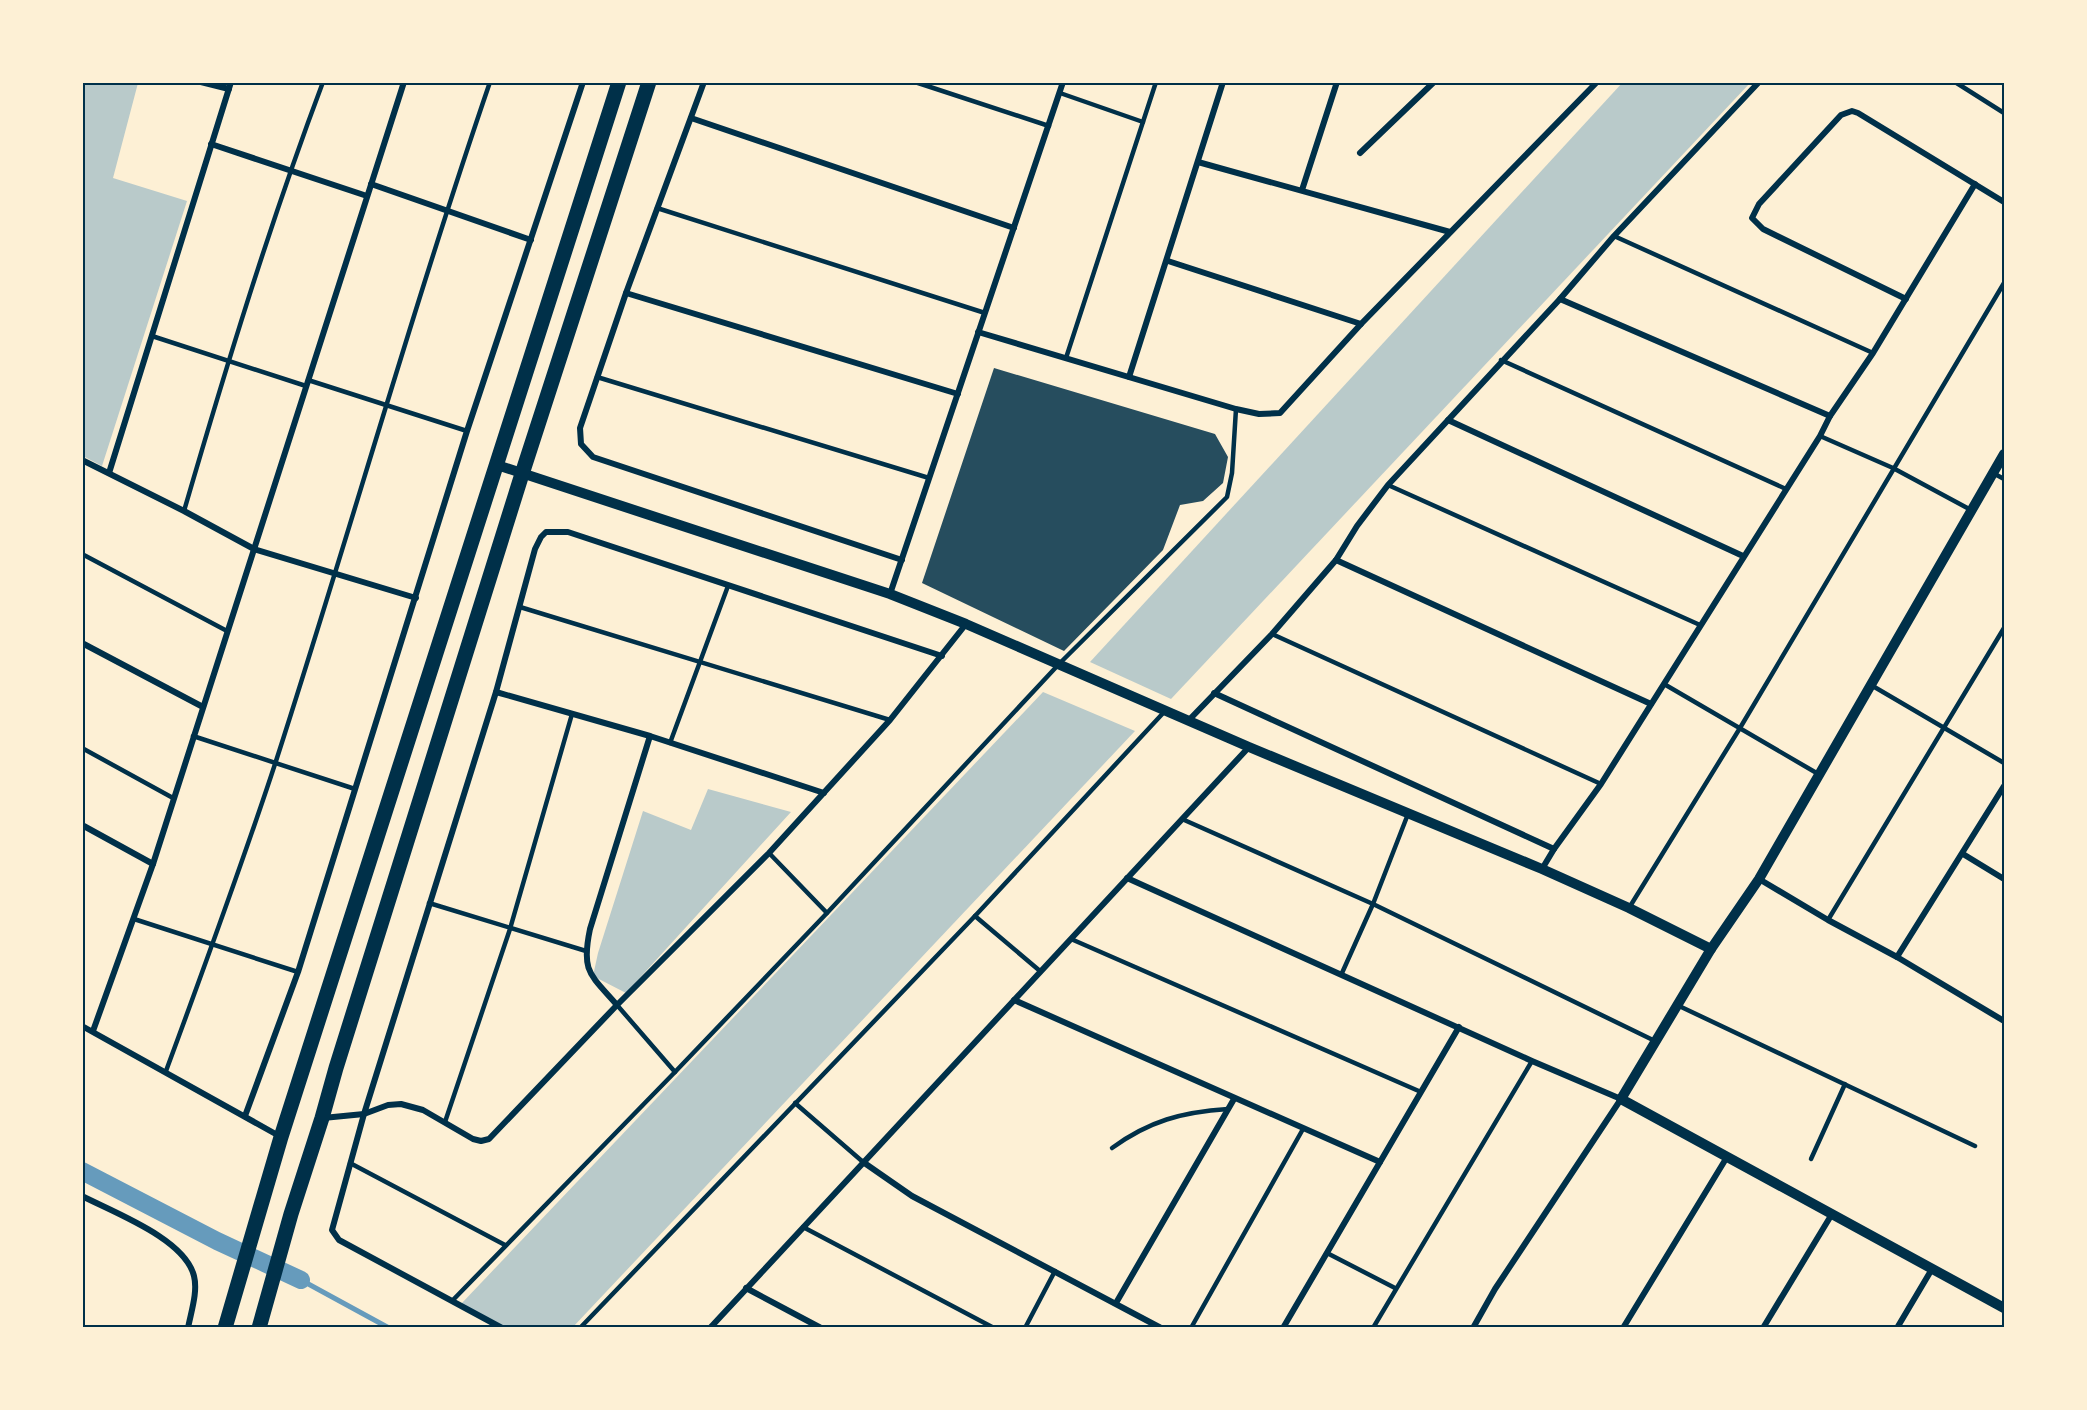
<svg xmlns="http://www.w3.org/2000/svg" width="2087" height="1410" font-family="Poppins,sans-serif">
  <rect width="100%" height="100%" fill="#fdf0d5"/>
  <g fill="#b9caca">
    <path d="M1623 82 1750 83 1171 699 1090 662Z"/>
    <path d="M82 83H138L113 178 187 201 102 466 83 456Z"/>
    <path d="M1043 692 1135 731 573 1327H504L461 1304Z"/>
    <path d="M708 789 791 812 626 993 593 976 598 953 643 811 691 830Z"/>
  </g>
  <g fill="none" stroke-linecap="round" stroke-linejoin="round">
    <path stroke="#669bbc" stroke-width="5" d="M301 1280 389 1328"/>
    <path stroke="#669bbc" stroke-width="18" d="M82 1171 217 1241 301 1280"/>
  </g>
  <path fill="#264d5e" d="M994 368 1215 434 1228 457 1223 483 1203 501 1180 505 1163 550 1064 651 922 583Z"/>
  <g fill="none" stroke-linecap="round" stroke-linejoin="round">
    <g stroke="#003049" stroke-width="4.5">
      <path d="M915 82 1049 126"/>
      <path d="M1955 82 2004 113"/>
      <path d="M1060 93 1143 122"/>
      <path d="M657 208 985 313"/>
      <path d="M1614 236 1873 353"/>
      <path d="M152 336 306 386"/>
      <path d="M1066 358 1156 82"/>
      <path d="M1501 360 1786 489"/>
      <path d="M597 377 929 478"/>
      <path d="M308 380 467 431"/>
      <path d="M1820 436 1893 468 1971 510"/>
      <path d="M1993 473 2004 479"/>
      <path d="M1388 485 1700 625"/>
      <path d="M184 511C226 367 270 223 323 82"/>
      <path d="M82 554 227 631"/>
      <path d="M520 607 890 720"/>
      <path d="M1272 634 1601 784"/>
      <path d="M1664 684 1820 775"/>
      <path d="M1871 685 2004 763"/>
      <path d="M193 736 355 789"/>
      <path d="M670 743 728 586"/>
      <path d="M82 748 173 798"/>
      <path d="M1182 819 1373 904 1655 1041"/>
      <path d="M769 853 827 913"/>
      <path d="M429 903 586 951"/>
      <path d="M1629 908 1740 728 2004 283"/>
      <path d="M975 916 1040 971"/>
      <path d="M134 919 298 972"/>
      <path d="M1828 920 2004 628"/>
      <path d="M1071 939 1421 1092"/>
      <path d="M1342 973 1373 904 1408 814"/>
      <path d="M617 1005 675 1072"/>
      <path d="M1677 1005 1975 1146"/>
      <path d="M166 1071C204 968 242 865 276 761 349 535 413 307 490 82"/>
      <path d="M795 1103 863 1162"/>
      <path d="M445 1122 510 929 572 714"/>
      <path d="M1112 1148C1149 1121 1182 1112 1228 1109"/>
      <path d="M1811 1159 1845 1084"/>
      <path d="M350 1163 505 1245"/>
      <path d="M803 1227 994 1328"/>
      <path d="M1327 1253 1395 1288"/>
      <path d="M452 1301 675 1072 827 913 1059 664 1227 497 1232 473 1236 409"/>
      <path d="M580 1328 975 916 1165 711"/>
      <path d="M1025 1328 1055 1271"/>
      <path d="M1191 1328 1303 1129"/>
      <path d="M1373 1328 1532 1061"/>
    </g>
    <g stroke="#003049" stroke-width="6">
      <path d="M201 82 229 89"/>
      <path d="M704 82 626 293 580 428 581 444 593 457 902 560"/>
      <path d="M691 118 1014 228"/>
      <path d="M211 144 367 196"/>
      <path d="M1360 153 1434 82"/>
      <path d="M1198 162 1450 232"/>
      <path d="M371 184 531 240"/>
      <path d="M1302 190 1337 82"/>
      <path d="M1168 261 1361 324"/>
      <path d="M626 293 958 394"/>
      <path d="M1560 299 1830 416"/>
      <path d="M1906 299 1763 229 1752 218 1759 204 1841 115 1852 111 1858 113 2004 202"/>
      <path d="M978 332 1236 409 1259 414 1280 413 1361 324 1597 82"/>
      <path d="M1129 377 1223 82"/>
      <path d="M1448 420 1743 556"/>
      <path d="M82 460 184 511 254 549 416 598"/>
      <path d="M109 473 231 82"/>
      <path d="M1336 560 1651 704"/>
      <path d="M890 594 1063 82"/>
      <path d="M82 643 203 707"/>
      <path d="M496 692 650 736 824 793"/>
      <path d="M1214 693 1554 849"/>
      <path d="M1189 720 1272 634 1336 560 1357 526 1388 485 1560 299 1614 236 1759 82"/>
      <path d="M82 825 153 864"/>
      <path d="M1963 854 2004 879"/>
      <path d="M1542 869 1554 849 1601 784 1820 436 1830 416 1873 353 1975 184"/>
      <path d="M1127 878 1532 1061 1621 1099 1495 1289 1473 1328"/>
      <path d="M1759 879 1828 920 1897 957 2004 1021"/>
      <path d="M1897 957 2004 786"/>
      <path d="M1014 1000 1380 1162"/>
      <path d="M617 1005C590 974 581 972 590 929L650 736"/>
      <path d="M82 1026 281 1137"/>
      <path d="M93 1031 153 864 404 82"/>
      <path d="M245 1116 298 972 467 431 583 82"/>
      <path d="M323 1118 364 1114 388 1105 401 1104 423 1110 473 1139 481 1141 489 1139 617 1005 769 853 890 720 966 624"/>
      <path d="M863 1162 912 1196 1161 1328"/>
      <path d="M82 1196C115 1213 185 1239 194 1276 198 1292 191 1312 188 1328"/>
      <path d="M746 1288 821 1328"/>
      <path d="M1116 1303 1234 1099"/>
      <path d="M502 1328 339 1240 332 1230 364 1114 496 692 535 549 541 537 546 532H568L942 656"/>
      <path d="M710 1328 1249 747"/>
      <path d="M1283 1328 1459 1027"/>
      <path d="M1623 1328 1727 1157"/>
      <path d="M1763 1328 1832 1214"/>
      <path d="M1897 1328 1932 1269"/>
    </g>
    <g stroke="#003049" stroke-width="10">
      <path d="M2004 454 1759 879 1711 949 1621 1099 2004 1308"/>
      <path d="M497 465 890 594 966 624 1249 747 1542 869 1629 908 1711 949"/>
    </g>
    <g stroke="#003049" stroke-width="15">
      <path d="M225 1328 281 1137 619 82"/>
      <path d="M259 1328 291 1214 322 1118 336 1068 522 474 649 82"/>
    </g>
  </g>
  <rect width="2087" height="1410" fill="none" stroke="#fdf0d5" stroke-width="168"/>
  <rect x="84" y="84" width="1919" height="1242" fill="none" stroke="#003049" stroke-width="2"/>
</svg>
